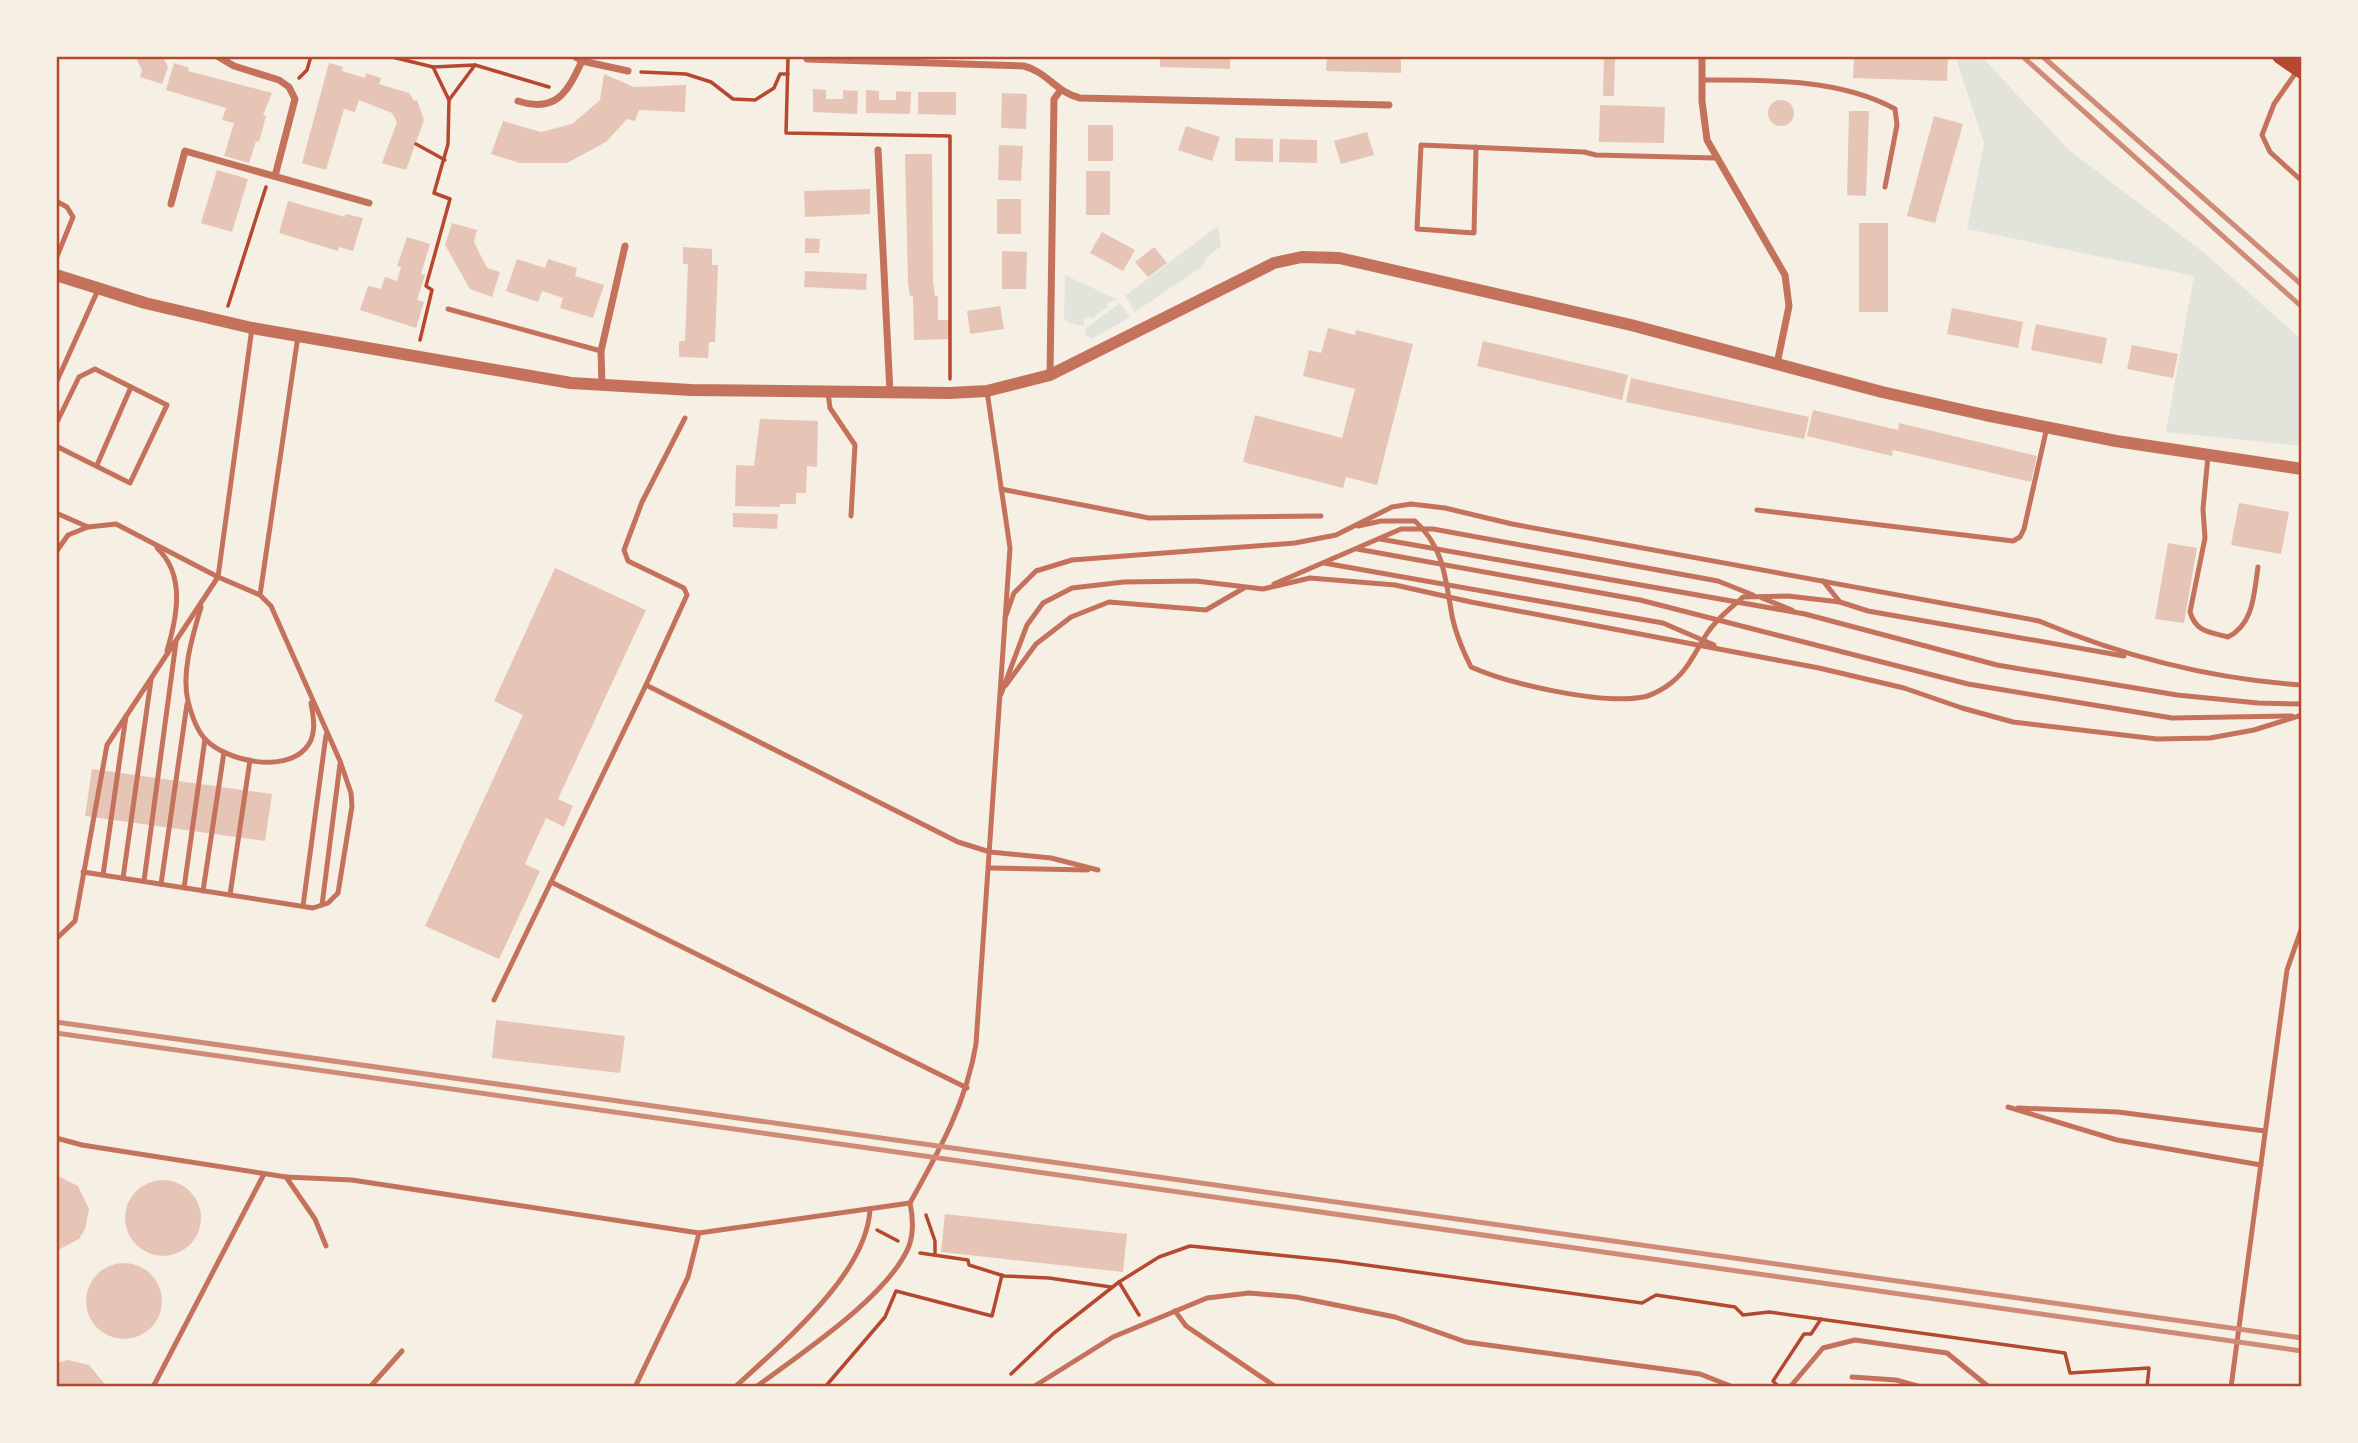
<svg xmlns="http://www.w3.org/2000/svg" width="2358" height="1443" font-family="Montserrat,sans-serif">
  <rect width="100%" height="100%" fill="#f6efe4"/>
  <g fill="#e2e4dc">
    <path d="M1955 56H1981L2068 149 2208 256 2302 340V446L2166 432 2194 276 1967 229 1984 143Z"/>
    <path d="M1218 226 1221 246 1207 257 1203 266 1135 312 1125 296Z"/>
    <path d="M1065 275 1118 300 1106 303 1108 307 1091 319 1088 316 1083 320 1085 323 1082 326 1068 323 1064 318Z"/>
    <path d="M1120 303 1130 317 1092 339 1085 336 1086 328Z"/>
  </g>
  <g fill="#e6c5b7">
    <path d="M135 56H162L168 67 162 84 140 77 142 70Z"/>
    <path d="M1160 56H1230V69L1160 67Z"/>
    <path d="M1327 56H1401V73L1326 71Z"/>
    <path d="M1604 56H1615L1614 96H1603Z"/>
    <path d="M1854 56H1948L1947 81 1853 78Z"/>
    <path d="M174 63 189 68 188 71 272 93 263 115 266 116 259 142 256 141 249 163 224 156 234 123 222 120 226 108 166 90Z"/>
    <path d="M329 63 343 67 342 71 365 78 366 73 381 78 379 84 409 93 414 101 417 100 424 120 406 170 382 163 397 122 392 113 359 100 355 112 344 109 326 170 302 163Z"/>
    <path d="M604 74 634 87 686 85 685 112 639 110 635 121 627 119 606 142 567 163H520L491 154 503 121 541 132 572 124 600 100Z"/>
    <path d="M813 89 826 90V99H843V90L858 91 857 114 813 112Z"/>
    <path d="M866 90 879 91V100H896V91L911 92 910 114 866 113Z"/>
    <path d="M918 92H956V115L918 114Z"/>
    <path d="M1002 93 1027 94 1026 129 1001 128Z"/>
    <circle cx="1781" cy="113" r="13"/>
    <path d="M1600 105 1665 107 1664 143 1599 142Z"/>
    <path d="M1849 111H1869L1866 196 1847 195Z"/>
    <path d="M1934 116 1963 124 1935 223 1907 216Z"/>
    <rect x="1088" y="125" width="25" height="36"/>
    <path d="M1186 126 1220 137 1212 161 1178 150Z"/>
    <path d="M1367 132 1374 155 1341 164 1334 141Z"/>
    <path d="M1235 138 1273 139V162L1235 161Z"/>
    <path d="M1280 139 1317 140V163L1279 162Z"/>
    <path d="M999 145 1023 146 1021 181 998 180Z"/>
    <path d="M905 154H932L933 282 935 296H938V320H949V339L914 340 913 296H910L908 282Z"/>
    <path d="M217 170 248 179 232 232 201 223Z"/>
    <rect x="1086" y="171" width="24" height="44"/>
    <path d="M870 189V214L805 217 804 191Z"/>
    <rect x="997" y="199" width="24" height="35"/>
    <path d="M288 201 345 217 346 214 363 218 353 251 339 247 338 251 279 233Z"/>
    <path d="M452 223 477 230 474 242 487 268 500 272 492 297 470 289 445 245Z"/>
    <rect x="1859" y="223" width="29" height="89"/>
    <path d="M1102 232 1135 250 1123 271 1090 253Z"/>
    <path d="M407 237 430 244 421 274 425 275 417 300 424 302 416 328 360 310 368 286 381 289 385 277 397 281 401 267 397 266Z"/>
    <path d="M805 238 820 239 819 253H805Z"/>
    <path d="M683 247 712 249V265H718L715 342H709L708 358 679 357V341H685L688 264H683Z"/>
    <path d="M1154 247 1167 263 1148 277 1135 262Z"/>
    <path d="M1002 251 1027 252 1026 289H1002Z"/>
    <path d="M517 259 545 268 548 259 577 268 575 276 604 285 593 318 560 308 563 298 542 291 538 302 506 291Z"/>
    <path d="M805 271 867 274 866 290 804 287Z"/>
    <path d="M1000 306 1004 329 970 334 967 311Z"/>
    <path d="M1952 308 2023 322 2018 348 1947 334Z"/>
    <path d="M2036 324 2107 338 2102 364 2031 350Z"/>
    <path d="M1328 328 1355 335 1356 330 1413 344 1377 485 1346 477 1343 488 1243 462 1255 415 1342 438 1355 389 1303 376 1309 350 1321 353Z"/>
    <path d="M1483 341 1628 375 1622 400 1477 366Z"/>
    <path d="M2132 345 2178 354 2173 378 2127 369Z"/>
    <path d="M1631 378 1809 417 1804 439 1626 402Z"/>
    <path d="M1813 410 1898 430 1899 423 2037 456 2031 482 1893 450 1892 456 1807 436Z"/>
    <path d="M760 419 818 421 817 467 807 466 806 493H796V504H780V507L735 506 736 465 754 466Z"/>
    <path d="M2239 503 2289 512 2281 554 2231 545Z"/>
    <path d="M733 513 778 514 777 529 733 527Z"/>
    <path d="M2168 543 2197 548 2184 623 2155 619Z"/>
    <path d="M555 568 646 610 558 799 573 806 564 827 546 818 525 864 540 871 499 959 425 926 523 715 494 701Z"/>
    <path d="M92 769 272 794 265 841 85 816Z"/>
    <path d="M496 1020 625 1036 620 1073 492 1058Z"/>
    <path d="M56 1175 78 1186 89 1209 85 1229 79 1239 56 1251Z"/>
    <circle cx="163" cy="1218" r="38"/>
    <path d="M945 1214 1127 1234 1123 1272 941 1252Z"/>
    <circle cx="124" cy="1301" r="38"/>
    <path d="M68 1360 89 1365 107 1387H56V1363Z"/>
  </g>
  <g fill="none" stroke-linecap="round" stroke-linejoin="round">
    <g stroke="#b5482f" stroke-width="3.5">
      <path d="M388 56 433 67 475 65 549 87"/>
      <path d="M788 59 786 133 950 136V379"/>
      <path d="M433 67 449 100"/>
      <path d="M641 72 686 74 711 82 733 99 755 100 774 88 780 74H788"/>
      <path d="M299 78 307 70 311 56"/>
      <path d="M416 144 445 160"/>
      <path d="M228 306 266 187"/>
      <path d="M420 340 432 290 426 286 450 199 434 193 448 144 449 100 475 65"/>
      <path d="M926 1215 935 1241V1254"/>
      <path d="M877 1230 898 1241"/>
      <path d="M920 1253 968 1260 969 1265 1004 1276 1049 1278 1111 1287"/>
      <path d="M1119 1282 1159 1257 1190 1246 1337 1261 1642 1303 1656 1295 1735 1307 1743 1315 1769 1312 2065 1353 2070 1373 2149 1368 2147 1387"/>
      <path d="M1011 1374 1054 1333 1119 1282 1139 1315"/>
      <path d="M1777 1385 1773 1381 1804 1334H1811L1821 1319"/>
      <path d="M825 1387 885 1317 896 1291 992 1316 1002 1275"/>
    </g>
    <g stroke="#c5725c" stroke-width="5">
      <path d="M2297 71 2274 104 2262 135 2270 152 2302 181"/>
      <path d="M1702 80C1764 80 1839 78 1895 109L1897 125 1885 187"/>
      <path d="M1476 147 1474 233 1417 229 1421 145 1584 152 1596 155 1715 158"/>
      <path d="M56 201 67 207 73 217 56 259"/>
      <path d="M448 309 601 351"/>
      <path d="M56 383 98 290"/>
      <path d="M828 392 830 408 855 445 851 516"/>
      <path d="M56 424 79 377 95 369 167 405 130 483 56 446"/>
      <path d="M2208 456 2203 509 2205 538 2190 612C2196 632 2209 632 2228 637 2254 624 2254 593 2258 567"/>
      <path d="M97 465 131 387"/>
      <path d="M1001 489 1149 518 1321 516"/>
      <path d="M1757 510 2013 541 2020 537 2024 529 2047 427"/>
      <path d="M56 513 88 527 116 524 218 577 260 595 271 606 340 761 351 793 352 806 338 893 328 903 313 908 83 872"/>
      <path d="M1358 526 1381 521H1415C1443 547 1445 575 1451 610 1454 630 1462 649 1471 667 1509 684 1602 705 1643 697 1651 696 1665 688 1671 683 1688 670 1695 652 1706 635 1715 620 1730 609 1743 597L1788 596 1840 602"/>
      <path d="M1380 539 1805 614 1997 665 2177 695 2258 703 2302 704"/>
      <path d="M157 548C186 575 177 617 167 651"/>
      <path d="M1357 549 1640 600 1968 684 2172 718 2292 716"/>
      <path d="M56 552 68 535 88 527"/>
      <path d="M1324 563 1663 623 1714 645"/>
      <path d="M1823 581 1840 602 1868 611 2124 656"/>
      <path d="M1274 584 1401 529H1433L1718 581 1753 595"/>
      <path d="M260 595 298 336"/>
      <path d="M1762 598 1792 610"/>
      <path d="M201 607C193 635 181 672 188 701 191 713 197 731 206 740 227 761 283 773 305 749 317 737 314 719 311 703"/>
      <path d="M1005 618 1014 593 1036 571 1072 560 1295 543 1336 535 1392 507 1411 504 1445 508 1512 524 2039 621C2122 656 2211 679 2302 685"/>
      <path d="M646 685 687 595 684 588 628 561 624 550 642 502 685 418"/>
      <path d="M1006 685 1036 644 1071 617 1109 602 1206 610 1244 588"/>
      <path d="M1001 694 1027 625 1043 603 1072 588 1124 582 1196 581 1263 589 1310 578 1395 585 1471 602 1819 668 1904 688 1962 708 2013 722 2157 739 2210 738 2254 730 2302 715"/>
      <path d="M989 868 1088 870"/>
      <path d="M103 875 126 716"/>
      <path d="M123 878 151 680"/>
      <path d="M144 881 176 642"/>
      <path d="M161 884 187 704"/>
      <path d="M184 888 205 739"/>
      <path d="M203 891 224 752"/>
      <path d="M230 895 250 760"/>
      <path d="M322 905 340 764"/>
      <path d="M303 906 326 735"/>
      <path d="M56 939 75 921 107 745 218 577 252 328"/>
      <path d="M494 1000 551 882"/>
      <path d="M967 1088 551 882 646 685 958 842 990 852 1051 858 1098 870"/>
      <path d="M2008 1107 2117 1140 2261 1165"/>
      <path d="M2018 1108 2118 1112 2265 1131"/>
      <path d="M56 1138 82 1145 286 1177 315 1219 326 1246"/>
      <path d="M286 1177 352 1180 699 1233"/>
      <path d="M1175 1311 1186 1326 1276 1387"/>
      <path d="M1852 1377 1896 1380 1921 1387"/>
      <path d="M153 1387 264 1174"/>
      <path d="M370 1387 402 1351"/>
      <path d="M635 1387 688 1277 699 1233 910 1203C939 1151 966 1104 976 1044L1010 548 987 391"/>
      <path d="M735 1387C781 1344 867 1275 870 1209"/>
      <path d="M756 1387C800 1354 889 1296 909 1246 914 1232 913 1217 910 1203"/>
      <path d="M1033 1387 1113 1337 1207 1298 1249 1293 1296 1297 1395 1317 1466 1342 1700 1374 1733 1387"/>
      <path d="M1790 1387 1823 1348 1855 1340 1947 1353 1989 1387"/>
      <path d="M2231 1387 2287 970 2302 927"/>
    </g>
    <g stroke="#c5725c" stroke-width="7">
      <path d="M217 56 234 66 279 80 289 87 295 99 275 176"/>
      <path d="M574 56 582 61 628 71"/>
      <path d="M1702 56V101L1707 140 1785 275 1789 306 1777 364"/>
      <path d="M807 59 1024 66C1047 72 1057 93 1080 98L1389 105"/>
      <path d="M518 101C556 113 567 93 582 61"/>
      <path d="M878 150 890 393"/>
      <path d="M171 204 185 151 369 203"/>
      <path d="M1050 375 1054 99 1060 91"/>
      <path d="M602 386 601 351 625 246"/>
    </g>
    <path stroke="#c5725c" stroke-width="12" d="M56 275 145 303 252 328 571 383 691 390 950 393 987 391 1050 375 1274 263 1302 257 1339 258 1631 325 1882 392 1985 415 2116 441 2302 469"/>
    <path stroke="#b5482f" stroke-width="16" d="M2280 56 2302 71"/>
    <g stroke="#cf8b77" stroke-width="5">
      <path d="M2022 56 2302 307"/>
      <path d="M2042 56 2302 285"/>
      <path d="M56 1022 2302 1338"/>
      <path d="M56 1033 2302 1351"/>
    </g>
  </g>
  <rect width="2358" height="1443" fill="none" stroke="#f6efe4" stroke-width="116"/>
  <rect x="58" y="58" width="2242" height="1327" fill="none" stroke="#b5482f" stroke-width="2.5"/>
</svg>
